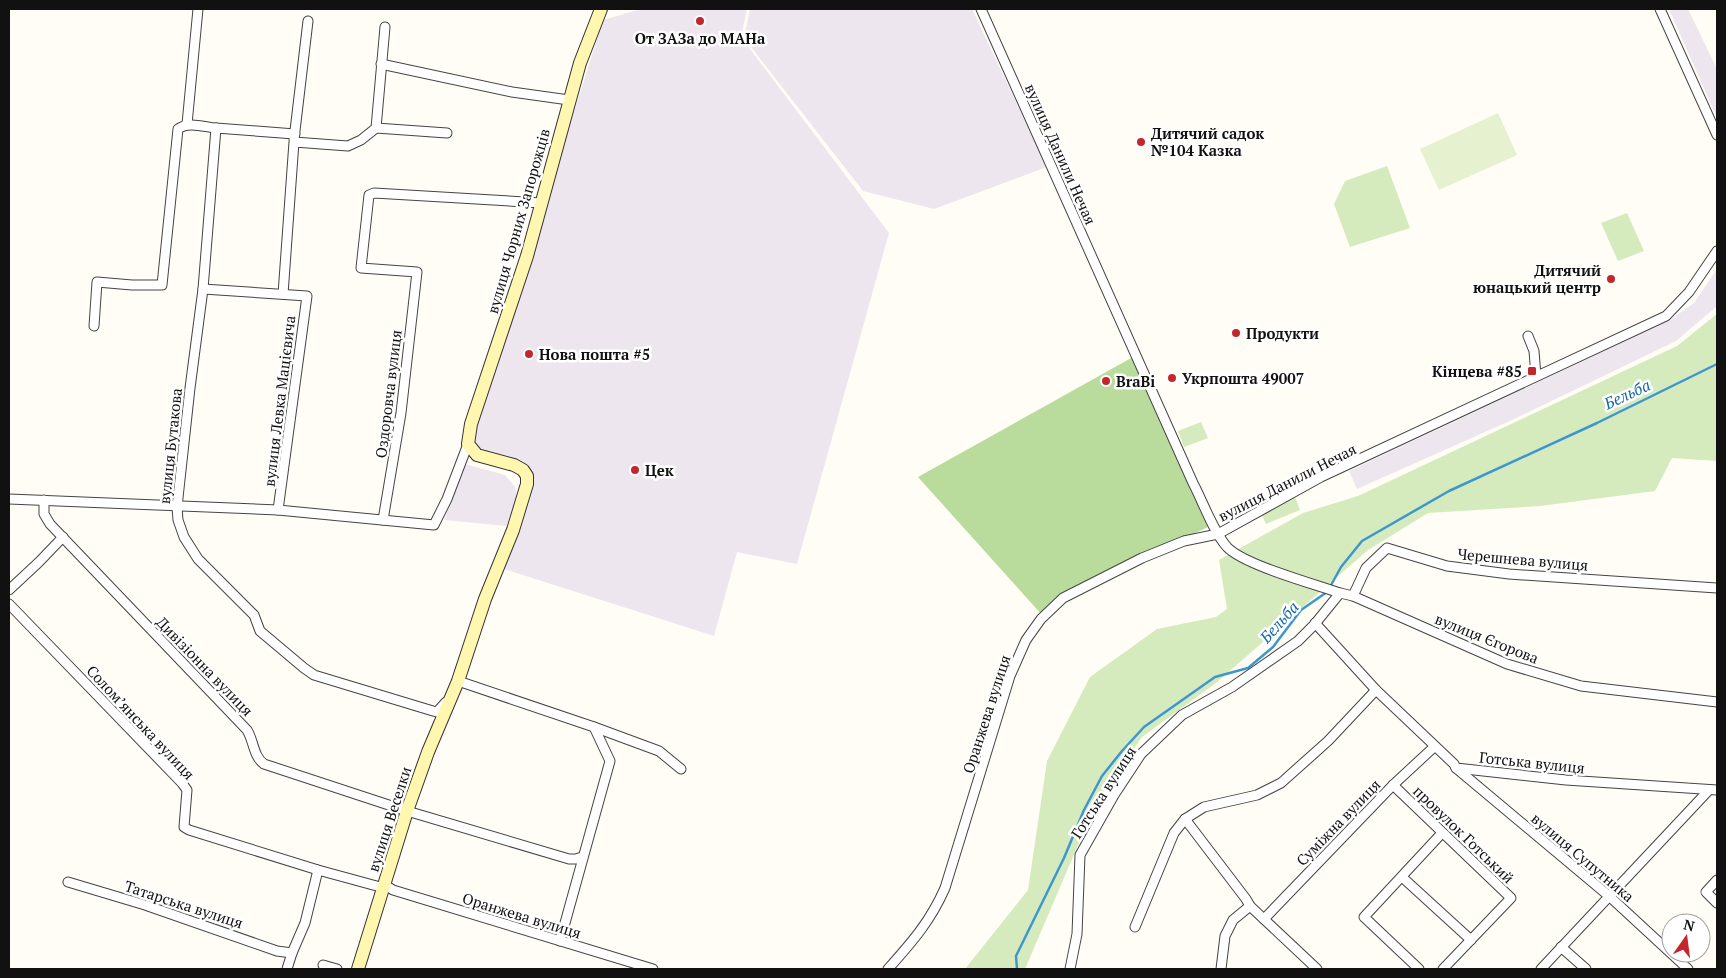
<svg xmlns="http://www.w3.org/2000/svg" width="1726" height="978" font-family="'PT Serif',serif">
  <rect width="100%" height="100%" fill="#fffdf5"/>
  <g fill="#eee6ef">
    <path d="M641 9H747L741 37 889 233 797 564 737 552 714 636 504 569 530 500 529 469 476 450 470 443 603 20Z"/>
    <path d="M750 9H972L1047 167 934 209 863 191 744 38Z"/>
    <path d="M1669 9H1688L1717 69V118Z"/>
    <path d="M1717 269V306L1676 341 1512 420 1357 489 1349 471 1670 320 1694 303Z"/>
    <path d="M465 464 505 475 515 487 517 498 506 526 444 520Z"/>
  </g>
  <g fill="#d5ebbd">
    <path d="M1387 166 1410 228 1350 247 1334 204 1345 181Z"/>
    <path d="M1627 213 1644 251 1618 261 1601 223Z"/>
    <path d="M1717 314V461L1672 458 1655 491 1540 506 1428 513 1368 550 1216 683 1142 737 1096 803 1025 969H965L1028 890 1047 761 1090 677 1157 629 1216 617 1227 609 1219 560 1303 513 1358 496 1677 346Z"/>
    <path d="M1201 422 1208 438 1184 447 1178 431Z"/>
    <path d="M1295 497 1300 510 1266 524 1260 511Z"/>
  </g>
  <path fill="#b9dc9c" d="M1133 357 1210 526 1083 587 1043 616 918 477Z"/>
  <path fill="#e6f2cf" d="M1498 113 1517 155 1439 190 1420 149Z"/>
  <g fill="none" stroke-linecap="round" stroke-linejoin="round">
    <g stroke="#3f96cf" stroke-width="2.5">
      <path d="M1330 587 1341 567 1362 541 1449 491 1597 423 1717 364"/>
      <path d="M1017 969 1016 956 1064 858 1084 810 1102 776 1122 751 1144 727 1215 677 1248 668 1273 647 1301 610 1327 592"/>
    </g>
    <defs>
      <g id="street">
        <path d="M981 9 1193 483C1203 502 1213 531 1227 547 1244 565 1314 584 1340 593L1353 596 1507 664 1581 686 1717 702"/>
        <path d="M1660 9 1717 135"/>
        <path d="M381 64 512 92 569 100"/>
        <path d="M187 124 198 9"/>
        <path d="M376 128 447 133"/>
        <path d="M295 134 216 128 203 289 190 388 177 507 178 520 184 537 198 559 254 615 260 631 304 668 314 675 433 711 437 712 446 702"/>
        <path d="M294 139 308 21"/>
        <path d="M203 289 307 296 278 510"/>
        <path d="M283 294 294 142 348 146 361 140 376 128 385 27"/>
        <path d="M94 326 97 282 132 285H162L178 129C188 121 204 127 216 128"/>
        <path d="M1528 336 1534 351 1536 376"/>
        <path d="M9 499 278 510 434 525 447 499 468 444"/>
        <path d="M44 500V514L50 524 247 730C254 741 253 756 264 764L407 811 569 859H576L582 857"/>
        <path d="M383 520 401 413 417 272 361 268 369 195 374 193 542 203"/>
        <path d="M9 590 39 562 63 537"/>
        <path d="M1353 596 1366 568 1387 548 1447 566 1509 574 1717 588"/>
        <path d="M9 604 182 783 187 790 184 827 189 830 318 870 384 888"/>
        <path d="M1315 623 1376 690 1454 764 1456 768 1566 780 1717 790"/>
        <path d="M458 681 594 727 659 751 681 769"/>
        <path d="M1456 768 1609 896 1688 969"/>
        <path d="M1393 785 1511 898 1443 969"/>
        <path d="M1185 819 1246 899 1250 906 1317 969"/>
        <path d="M1402 877 1471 940"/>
        <path d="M1717 880 1706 892 1717 903"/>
        <path d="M68 882 145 905 277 951 292 953"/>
        <path d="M385 885 393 890 653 969"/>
        <path d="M1264 919 1393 785 1434 747"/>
        <path d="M1135 927 1174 833 1185 819 1204 807 1257 795 1281 783 1328 741 1376 690"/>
        <path d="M560 941 610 761 594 727"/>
        <path d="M1561 947 1586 969"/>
        <path d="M323 965 337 969"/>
        <path d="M287 969 292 953 305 923 318 870"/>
        <path d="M888 969C912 942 930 922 945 888L1010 676 1026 640 1041 619 1063 598 1142 558 1184 541 1218 534 1321 477 1666 316 1689 292 1717 251"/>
        <path d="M1070 969 1077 934 1080 855 1114 795 1141 754 1182 715 1232 687 1298 641 1314 625 1340 593"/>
        <path d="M1221 969 1225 936 1233 920 1250 906"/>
        <path d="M1419 969 1364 917 1442 833"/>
        <path d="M1541 969 1709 790"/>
      </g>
      <path id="secondary" d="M358 969 407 811 428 752 458 681 485 599 513 530 527 484V476L523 470 514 465 477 455 468 444 471 424 527 256 580 63 601 9"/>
    </defs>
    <use href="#street" stroke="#444" stroke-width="11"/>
    <use href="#secondary" stroke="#333" stroke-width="14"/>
    <use href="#street" stroke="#fff" stroke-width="9"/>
    <use href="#secondary" stroke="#fff6b0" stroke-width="12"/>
  </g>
  <g fill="#c4262e" stroke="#fff" stroke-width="2">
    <circle cx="700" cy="21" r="5"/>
    <circle cx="1141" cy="142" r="5"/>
    <circle cx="1611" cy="279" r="5"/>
    <circle cx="1236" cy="333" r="5"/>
    <circle cx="529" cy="354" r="5"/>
    <rect x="1527" y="366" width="10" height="10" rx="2.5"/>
    <circle cx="1172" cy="378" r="5"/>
    <circle cx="1106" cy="381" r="5"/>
    <circle cx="635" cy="470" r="5"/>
  </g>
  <g text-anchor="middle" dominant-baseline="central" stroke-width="5" stroke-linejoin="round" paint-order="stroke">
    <g font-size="15" font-weight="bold" fill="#111" stroke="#fff" text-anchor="start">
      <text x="700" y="38" text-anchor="middle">От ЗАЗа до МАНа</text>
      <text x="1151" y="133">Дитячий садок<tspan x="1151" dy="17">№104 Казка</tspan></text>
      <text x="1601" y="270" text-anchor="end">Дитячий<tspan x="1601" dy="17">юнацький центр</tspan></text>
      <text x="1246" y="333">Продукти</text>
      <text x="539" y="354">Нова пошта #5</text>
      <text x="1522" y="371" text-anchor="end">Кінцева #85</text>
      <text x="1182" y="378">Укрпошта 49007</text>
      <text x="1116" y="381">BraBi</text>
      <text x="645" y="470">Цек</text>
    </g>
    <g font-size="15" fill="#111" stroke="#fff">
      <text transform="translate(1061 154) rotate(66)">вулиця Данили Нечая</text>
      <text transform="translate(518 221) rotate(-74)">вулиця Чорних Запорожців</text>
      <text transform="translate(388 394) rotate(-83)">Оздоровча вулиця</text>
      <text transform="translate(279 401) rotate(-83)">вулиця Левка Мацієвича</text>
      <text transform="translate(170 446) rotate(-84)">вулиця Бутакова</text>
      <text transform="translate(1287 482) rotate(-27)">вулиця Данили Нечая</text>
      <text transform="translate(1523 559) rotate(5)">Черешнева вулиця</text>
      <text transform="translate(1487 638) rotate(22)">вулиця Єгорова</text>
      <text transform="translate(205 666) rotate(46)">Дивізіонна вулиця</text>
      <text transform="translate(986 714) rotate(-72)">Оранжева вулиця</text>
      <text transform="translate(141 722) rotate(47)">Соломʼянська вулиця</text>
      <text transform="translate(1532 762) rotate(6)">Готська вулиця</text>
      <text transform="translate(1103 792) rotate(-57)">Готська вулиця</text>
      <text transform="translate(389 819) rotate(-72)">вулиця Веселки</text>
      <text transform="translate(1338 822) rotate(-46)">Суміжна вулиця</text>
      <text transform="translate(1464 834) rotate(44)">провулок Готський</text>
      <text transform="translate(1583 857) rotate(40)">вулиця Супутника</text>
      <text transform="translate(184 904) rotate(18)">Татарська вулиця</text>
      <text transform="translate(522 915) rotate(17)">Оранжева вулиця</text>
    </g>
    <g font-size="16" font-style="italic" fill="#1768a6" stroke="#fff">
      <text transform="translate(1627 394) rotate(-25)">Бельба</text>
      <text transform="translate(1279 622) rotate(-48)">Бельба</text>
    </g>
  </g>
  <rect width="1726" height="978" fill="none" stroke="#111111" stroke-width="20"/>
  <g transform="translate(1686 938) rotate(14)"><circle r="24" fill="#ffffff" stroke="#a0a0a0"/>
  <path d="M0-4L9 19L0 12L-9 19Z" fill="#c4262e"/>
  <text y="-8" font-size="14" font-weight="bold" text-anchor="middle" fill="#111111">N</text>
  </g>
</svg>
